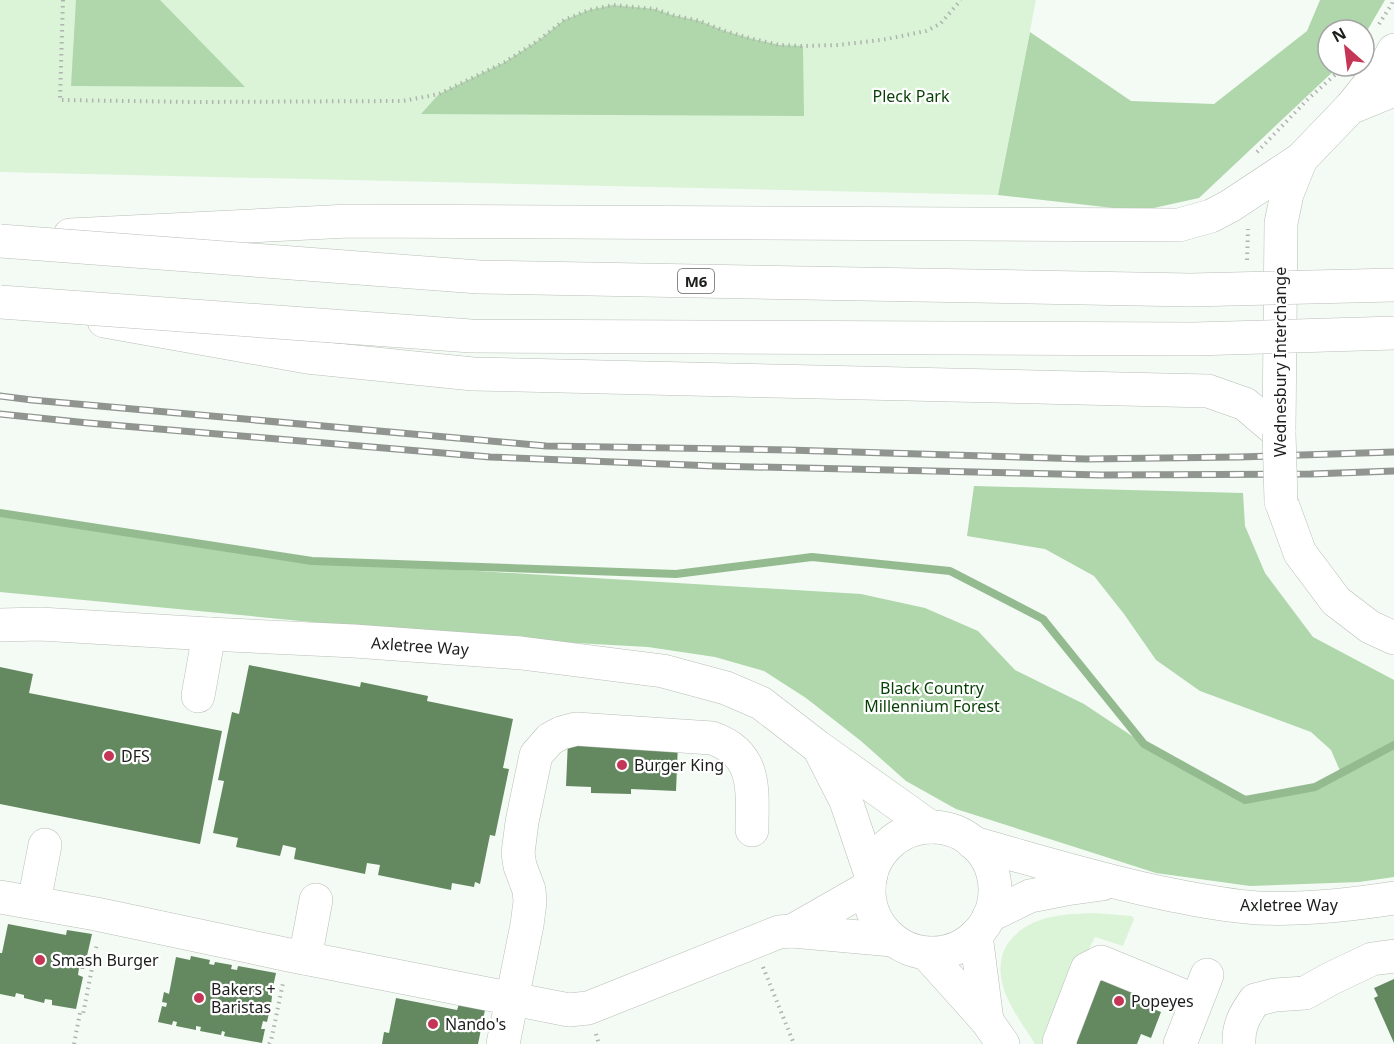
<svg xmlns="http://www.w3.org/2000/svg" width="1394" height="1044" font-family="'Noto Sans',sans-serif">
  <rect width="100%" height="100%" fill="#f4fbf4"/>
  <g fill="#dbf4d8">
    <path d="M0 0H1036L998 195 0 172Z"/>
    <path d="M1095 913 1132 916 1134 919 1123 946 1095 937 1079 969 1047 1044H1035C1024 1026 1006 1003 1002 982 999 968 1000 954 1009 942 1030 915 1063 914 1095 913Z"/>
  </g>
  <g fill="#afd7ab">
    <path d="M76 0H160L245 87 71 86Z"/>
    <path d="M1320 0H1385L1364 36V30H1328V66H1339L1199 198 1140 211 998 195 1030 32 1131 101 1214 104 1307 31Z"/>
    <path d="M613 5 655 9 672 15 700 21 725 31 753 39 780 45 803 46 804 116 421 114 439 94 505 62 539 40 564 20 589 10Z"/>
    <path d="M974 486 1243 493 1245 526 1265 573 1313 637 1394 680V877L1359 882 1250 886 1156 873 956 809 906 781 861 741 806 698 764 671 715 657 648 647 468 637 0 592V513L312 561 861 594 925 608 978 631 1015 670 1084 704 1144 744 1245 800 1314 787 1341 773 1331 750 1311 732 1200 691 1156 660 1124 614 1094 576 1045 549 967 536Z"/>
  </g>
  <g fill="none" stroke-linecap="round" stroke-linejoin="round">
    <path stroke="#94bb90" stroke-width="8" d="M0 513 312 561 676 574 812 557 950 571 1043 619 1144 744 1245 800 1315 787 1394 745"/>
  </g>
  <g fill="#648961">
    <path d="M249 665 360 687 361 682 428 696 427 701 513 719 503 768 509 769 495 836 490 835 480 884 475 882 474 887 452 883 451 890 378 875 380 865 367 863 365 874 294 859 296 848 283 845 280 856 236 847 238 838 213 833 224 781 218 780 232 712 239 714Z"/>
    <path d="M0 667 33 674 29 693 222 731 200 844 0 804Z"/>
    <path d="M568 740 678 744 676 791 631 789V794L591 793V787L566 786Z"/>
    <path d="M8 924 66 935 67 930 92 934 84 969 79 968 78 975 83 977 76 1009 52 1005V1000L45 999 44 1003 24 998V995L16 993 15 997 0 994V953H2Z"/>
    <path d="M191 956 210 960 209 964 214 965 215 962 232 965 231 969 237 970 238 966 276 973 273 987 269 986 268 994 272 996 271 1005 266 1004 265 1012 269 1013 267 1022 263 1021 261 1029H265L262 1043 224 1036 225 1032 222 1031 221 1035 200 1031 201 1027 196 1026V1030L176 1026 177 1022 173 1021 172 1025 158 1022 162 1006 166 1007 167 1003 162 1002 164 992 169 994 176 957 190 960Z"/>
    <path d="M1097 971 1156 994 1151 1008 1161 1012 1151 1038 1141 1034 1137 1044H1068Z"/>
    <path d="M1394 979V1043L1374 998 1378 996 1374 988Z"/>
    <path d="M396 998 457 1010 459 1004 485 1010 478 1044H382L384 1032 389 1033Z"/>
  </g>
  <g fill="none" stroke-linecap="round" stroke-linejoin="round">
    <defs>
      <g id="minor">
        <path d="M0 625 40 624 209 634 354 641 521 653 663 671 726 688 761 703 818 747 930 827"/>
        <path d="M198 696 209 634"/>
        <path d="M821 752 846 801 871 875"/>
        <circle cx="932" cy="890" r="63"/>
        <path d="M973 843C1038 861 1102 881 1167 894 1197 900 1227 906 1258 908 1304 910 1349 905 1394 898"/>
        <path d="M0 897 96 914 289 955 569 1010 588 1008 779 932 792 931 893 940"/>
        <path d="M34 902 45 845"/>
        <path d="M989 916 1030 896 1066 889 1102 884"/>
        <path d="M792 931 869 887"/>
        <path d="M976 935 987 1021"/>
        <path d="M926 953 987 1021 1003 1044"/>
        <path d="M305 958 316 900"/>
        <path d="M503 1044 527 925 530 902 529 890 520 866 518 853 522 822 536 755 550 739 561 733 576 729 712 738C758 754 752 790 752 830"/>
        <path d="M1060 1044 1059 1042 1087 969 1101 962 1179 994"/>
        <path d="M1180 1044 1207 975"/>
        <path d="M1239 1044C1238 1026 1245 1014 1255 1000L1275 995 1305 993 1330 979 1372 959 1394 956"/>
      </g>
      <g id="highway">
        <path d="M1351 107 1388 61 1394 50"/>
        <path d="M70 235 349 221 1179 225 1211 216 1230 206 1301 159"/>
        <path d="M104 321 307 357 473 374 1208 391 1245 404 1279 433"/>
        <path d="M1279 433 1281 223 1287 194 1301 159 1350 108 1394 90"/>
        <path d="M1281 501 1300 553 1336 601 1370 627 1394 638"/>
      </g>
    </defs>
    <use href="#minor" stroke="#b8beb7" stroke-width="34"/>
    <use href="#highway" stroke="#b8beb7" stroke-width="34"/>
    <g stroke="#aeb4ae" stroke-width="4" stroke-dasharray="1.5 4.5" stroke-linecap="butt">
      <path d="M63 0 60 100 194 102 403 101 439 94 505 62 539 40 564 20 589 10 613 5 655 9 672 15 700 21 725 31 753 39 780 45 803 46 837 45 864 42 887 39 926 31 940 24 961 0"/>
      <path d="M1379 24 1392 4 1393 0"/>
      <path d="M1257 152 1309 98 1344 67"/>
      <path d="M1247 260 1248 229"/>
      <path d="M763 967 794 1044"/>
      <path d="M596 1034 599 1044"/>
      <path d="M74 1044 80 1013 83 1014 97 943"/>
      <path d="M269 1044 271 1041 283 983"/>
    </g>
    <use href="#minor" stroke="#fff" stroke-width="33"/>
    <use href="#highway" stroke="#fff" stroke-width="33"/>
    <defs>
      <g id="rail">
        <path d="M0 396 32 400 546 446 788 450 1086 459 1239 457 1394 452"/>
        <path d="M0 414 88 423 490 457 714 466 1101 475 1311 474 1394 471"/>
      </g>
    </defs>
    <use href="#rail" stroke="#909590" stroke-width="7"/>
    <use href="#rail" stroke="#fff" stroke-width="4.5" stroke-dasharray="14" stroke-linecap="butt"/>
    <defs>
      <g id="highway-bridge">
        <path d="M0 241 479 277 1191 290 1394 285"/>
        <path d="M0 302 471 336 1194 339 1394 333"/>
        <path d="M1279 433 1281 501"/>
      </g>
    </defs>
    <use href="#highway-bridge" stroke="#b8beb7" stroke-width="34" stroke-linecap="butt"/>
    <use href="#highway-bridge" stroke="#fff" stroke-width="33"/>
  </g>
  <g fill="#c43556" stroke="#fff" stroke-width="2">
    <circle cx="109" cy="756" r="6"/>
    <circle cx="622" cy="765" r="6"/>
    <circle cx="40" cy="960" r="6"/>
    <circle cx="199" cy="998" r="6"/>
    <circle cx="1119" cy="1001" r="6"/>
    <circle cx="433" cy="1024" r="6"/>
  </g>
  <g text-anchor="middle" dominant-baseline="central" stroke-width="4.5" stroke-linejoin="round" paint-order="stroke">
    <rect fill="#fff" stroke="#606260" stroke-width="1.5" x="678" y="269" width="36" height="24" rx="4.5"/>
    <g font-size="15" font-weight="bold" fill="#1c1f1c">
      <text x="696" y="281">M6</text>
    </g>
    <g font-size="16" fill="#063f04" stroke="#fff">
      <text x="911" y="96">Pleck Park</text>
      <text x="932" y="688">Black Country<tspan x="932" dy="18">Millennium Forest</tspan></text>
    </g>
    <g font-size="16" fill="#1c1f1c" stroke="#fff">
      <text transform="translate(1280 362) rotate(-90)">Wednesbury Interchange</text>
      <text transform="translate(420 646) rotate(4)">Axletree Way</text>
      <text x="1289" y="905">Axletree Way</text>
    </g>
    <g font-size="16" fill="#1c1f1c" stroke="#fff" text-anchor="start">
      <text x="121" y="756">DFS</text>
      <text x="634" y="765">Burger King</text>
      <text x="52" y="960">Smash Burger</text>
      <text x="211" y="989">Bakers +<tspan x="211" dy="18">Baristas</tspan></text>
      <text x="1131" y="1001">Popeyes</text>
      <text x="445" y="1024">Nando's</text>
    </g>
  </g>
  <g transform="translate(1346 48) rotate(332)"><circle r="28" fill="#ffffff" stroke="#a4a5a4" stroke-width="1.5"/>
  <path d="M0-4.5L10 22L0 15L-10 22Z" fill="#c43556"/>
  <text y="-9" font-size="16" font-weight="bold" text-anchor="middle" fill="#1c1f1c">N</text>
  </g>
</svg>
